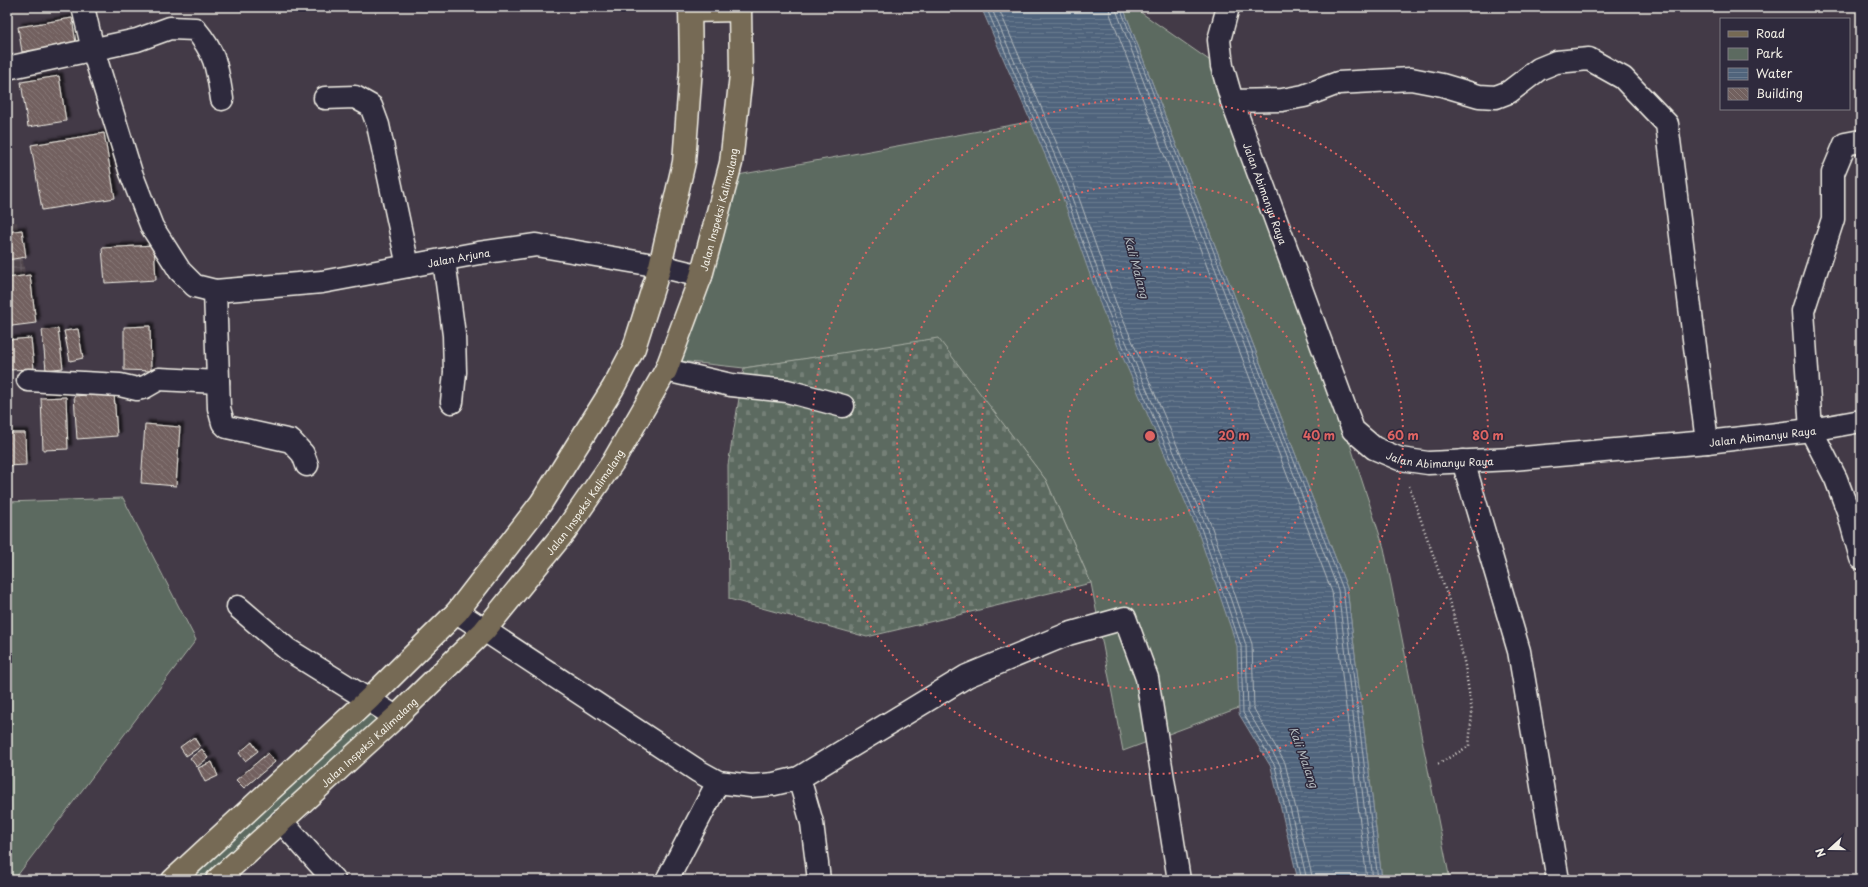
<svg xmlns="http://www.w3.org/2000/svg" width="1868" height="887" font-family="'Playpen Sans',sans-serif">
  <defs>
    <pattern id="industrial-grid" width="8" height="8" patternUnits="userSpaceOnUse"><rect width="8" height="8" fill="#51464e"/><path d="M0 4h8M4 0v8" fill="none" stroke="#6b6168"/></pattern>
    <pattern id="cemetery-stones" width="16" height="16" patternUnits="userSpaceOnUse"><rect width="16" height="16" fill="#5c6a60"/><path d="M2 7V4a2 2 0 0 1 4 0v3zM10 15v-3a2 2 0 0 1 4 0v3z" fill="#748077"/></pattern>
    <pattern id="water-rules" width="6" height="5" patternUnits="userSpaceOnUse"><rect width="6" height="5" fill="#50647c"/><path d="M0 2.5h6" fill="none" stroke="#6a7b8f"/></pattern>
    <pattern id="building-back-hatch" width="6" height="6" patternUnits="userSpaceOnUse"><rect width="6" height="6" fill="#72615f"/><path d="M-1 5l2 2M0 0l6 6M5-1l2 2" fill="none" stroke="#877876"/></pattern>
    <filter id="shadow"><feDropShadow dx="3.5" dy="-3.5" stdDeviation="1" flood-color="#0009"/></filter>
  </defs>
  <rect width="100%" height="100%" fill="#433a47"/>
  <filter id="ink" filterUnits="userSpaceOnUse"><feTurbulence type="fractalNoise" baseFrequency=".025" numOctaves="2"/><feDisplacementMap in="SourceGraphic" scale="8" xChannelSelector="R" yChannelSelector="G"/><feConvolveMatrix kernelMatrix="1 2 1 2 8 2 1 2 1" color-interpolation-filters="sRGB"/></filter>
  <g filter="url(#ink)">
    <path fill="url(#industrial-grid)" d="M17 222 32 319 7 320V224Z"/>
    <g fill="#5c6a60" stroke="#a8aea4">
      <path d="M1123 7H1133L1229 74 1384 548 1450 880H1382L1347 588Z"/>
      <path d="M1094 110 1281 692 1123 751 1091 583 1046 480 938 339 744 368 661 359 727 177Z"/>
      <path d="M123 498 196 640 14 880H7V502Z"/>
      <path d="M368 700 396 717 217 880H174Z"/>
    </g>
    <path fill="url(#cemetery-stones)" stroke="#a8aea4" d="M938 338 1046 480 1091 583 867 637 729 599 728 465 744 368Z"/>
    <path fill="url(#water-rules)" stroke="#929ca7" d="M981 7H1123L1347 588 1382 880H1298L1271 767 1239 714 1237 646 1197 529 1102 309 1059 187Z"/>
    <g fill="none" stroke-linecap="round" stroke-linejoin="round">
      <g stroke="#b2b9bd" stroke-width="1">
        <path d="M986 7 1062 185 1106 307 1201 528 1241 646 1243 713 1275 766 1302 880"/>
        <path d="M991 7 1067 184 1110 305 1206 526 1246 645 1248 711 1280 765 1307 880"/>
        <path d="M998 7 1073 181 1116 303 1211 525 1252 644 1254 709 1285 763 1313 880"/>
        <path d="M1109 7 1110 14 1332 592 1367 880"/>
        <path d="M1115 7 1338 590 1373 880"/>
        <path d="M1120 7 1343 589 1378 880"/>
      </g>
    </g>
    <g fill="url(#building-back-hatch)" stroke="#f4f1e8" filter="url(#shadow)">
      <path d="M72 18 76 43 22 52 18 27Z"/>
      <path d="M59 76 66 121 28 127 21 82Z"/>
      <path d="M104 133 115 198 42 210 31 145Z"/>
      <path d="M22 230 26 257 7 260V232Z"/>
      <path d="M154 245 156 280 105 283 102 248Z"/>
      <path d="M30 275 36 323 12 326 7 278Z"/>
      <path d="M150 326 151 371 124 370V327Z"/>
      <path d="M58 329 63 368 46 370 42 330Z"/>
      <path d="M78 329 83 358 70 361 64 331Z"/>
      <path d="M31 338 34 369 7 370V340Z"/>
      <path d="M114 393 117 436 77 439 74 396Z"/>
      <path d="M66 397 68 449 43 450 41 398Z"/>
      <path d="M145 424 180 427 176 486 141 483Z"/>
      <path d="M7 433H25L26 465 7 466Z"/>
      <path d="M194 737 200 747 186 756 180 747Z"/>
      <path d="M252 742 258 751 245 761 239 753Z"/>
      <path d="M202 749 208 758 197 767 190 758Z"/>
      <path d="M268 753 275 762 244 788 236 780Z"/>
      <path d="M212 762 218 776 205 782 198 768Z"/>
    </g>
    <g fill="none" stroke-linecap="round" stroke-linejoin="round">
      <defs>
        <g id="minor">
          <path id="s1" d="M83 7 93 50 131 173 152 227 180 271 195 286 215 291 322 282 479 253 536 245 660 266 701 276"/>
          <path id="s2" d="M1228 7 1219 40 1222 66 1232 101 1353 430 1374 448 1400 459 1428 463 1512 459 1707 442 1811 430 1861 421"/>
          <path d="M7 68 137 40 170 28 195 29C216 54 217 67 222 99"/>
          <path d="M325 98 355 97 371 106 378 125 408 266"/>
          <path d="M1232 101 1282 100 1304 96 1338 83 1411 79 1442 85 1479 96 1496 97 1509 92 1539 69 1556 62 1589 59 1623 78 1667 124 1707 442"/>
          <path d="M1861 141 1845 144 1833 173V219L1803 311 1811 430 1836 479 1848 511 1861 558"/>
          <path d="M444 260 454 335 455 372 452 402"/>
          <path d="M215 291 219 408 223 423 227 427 291 441 303 454 307 465"/>
          <path d="M666 370 731 385 787 391 843 406"/>
          <path d="M28 380 120 385 137 389 145 387 159 379 218 382"/>
          <path d="M1463 461 1519 651 1558 880"/>
          <path d="M238 607 287 649 396 717"/>
          <path d="M457 612 698 771 718 782 751 786 774 784 799 778 967 676 1068 634 1125 618 1147 678 1179 880"/>
          <path d="M799 778 812 823 819 880"/>
          <path d="M281 821 334 880"/>
          <path d="M667 880 718 782"/>
        </g>
        <g id="major">
          <path d="M690 11 740 10"/>
          <path d="M173 880 368 700 457 612 541 503 613 388 634 348 660 266 684 162 691 68 690 7"/>
          <path id="s3" d="M217 880 396 717 484 631 566 530 613 462 666 370 701 276 731 163 741 75 740 7"/>
        </g>
      </defs>
      <use href="#minor" stroke="#f4f1e8" stroke-width="25"/>
      <use href="#major" stroke="#f4f1e8" stroke-width="25"/>
      <path stroke="#f4f1e8" stroke-width="2.5" stroke-dasharray="1 3" stroke-linecap="butt" d="M1409 486 1453 612 1465 666 1472 712 1469 746 1438 764"/>
      <use href="#minor" stroke="#2f2a3d" stroke-width="22"/>
      <use href="#major" stroke="#766a54" stroke-width="22"/>
    </g>
  </g>
  <g fill="none" stroke="#df6462" stroke-width="2" stroke-dasharray="2 4">
    <circle cx="1150" cy="436" r="84"/>
    <circle cx="1150" cy="436" r="169"/>
    <circle cx="1150" cy="436" r="253"/>
    <circle cx="1150" cy="436" r="338"/>
  </g>
  <g text-anchor="middle" dominant-baseline="central" stroke-width="3" stroke-linejoin="round" paint-order="stroke">
    <g font-size="10" fill="#f4f1e8" stroke="#2f2a3d">
      <text stroke="none"><textPath href="#s2" startOffset="195">Jalan Abimanyu Raya</textPath></text>
      <text stroke="none"><textPath href="#s3" startOffset="853">Jalan Inspeksi Kalimalang</textPath></text>
      <text stroke="none"><textPath href="#s1" startOffset="571">Jalan Arjuna</textPath></text>
      <text stroke="none"><textPath href="#s2" startOffset="867">Jalan Abimanyu Raya</textPath></text>
      <text stroke="none"><textPath href="#s2" startOffset="543">Jalan Abimanyu Raya</textPath></text>
      <text stroke="none"><textPath href="#s3" startOffset="529">Jalan Inspeksi Kalimalang</textPath></text>
      <text stroke="none"><textPath href="#s3" startOffset="205">Jalan Inspeksi Kalimalang</textPath></text>
    </g>
    <g font-size="11" font-style="italic" fill="#b2b9bd" stroke="#2f2a3d">
      <text transform="translate(1137 267) rotate(75)">Kali Malang</text>
      <text transform="translate(1304 757) rotate(70)">Kali Malang</text>
    </g>
  </g>
  <circle cx="1150" cy="436" r="6" fill="#df6462" stroke="#2f2a3d" stroke-width="2"/>
  <g font-size="12" text-anchor="middle" font-weight="bold" fill="#df6462" stroke="#2f2a3d" stroke-width="3" stroke-linejoin="round" paint-order="stroke">
    <text x="1234" y="440">20 m</text>
    <text x="1319" y="440">40 m</text>
    <text x="1403" y="440">60 m</text>
    <text x="1488" y="440">80 m</text>
  </g>
  <rect width="1868" height="887" fill="none" stroke="#2f2a3d" stroke-width="24"/>
  <rect x="12" y="12" width="1844" height="863" fill="none" stroke="#f4f1e8" stroke-width="1.5" filter="url(#ink)"/>
  <rect x="1720" y="18" width="130" height="92" fill="#2f2a3d" stroke="#7e7a81"/>
  <rect x="1728" y="31" width="20" height="6" fill="#766a54" stroke="#7e7a81"/>
  <text x="1756" y="38" font-size="12" fill="#f4f1e8">Road</text>
  <rect x="1728" y="48" width="20" height="12" fill="#5c6a60" stroke="#7e7a81"/>
  <text x="1756" y="58" font-size="12" fill="#f4f1e8">Park</text>
  <rect x="1728" y="68" width="20" height="12" fill="url(#water-rules)" stroke="#7e7a81"/>
  <text x="1756" y="78" font-size="12" fill="#f4f1e8">Water</text>
  <rect x="1728" y="88" width="20" height="12" fill="url(#building-back-hatch)" stroke="#7e7a81"/>
  <text x="1756" y="98" font-size="12" fill="#f4f1e8">Building</text>
  <g transform="translate(1830 849) rotate(249)" stroke="#2f2a3d" stroke-width="3" paint-order="stroke">
  <path d="M0-3L7 15L0 10L-7 15Z" fill="#f4f1e8"/>
  <text y="-6" font-size="11" font-weight="bold" text-anchor="middle" fill="#f4f1e8">N</text>
  </g>
</svg>
